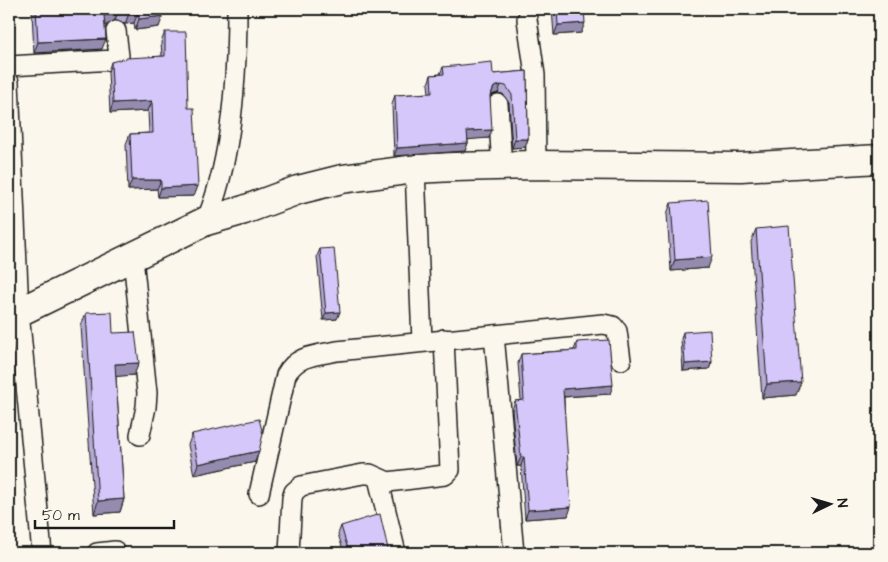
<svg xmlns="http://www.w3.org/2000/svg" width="888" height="562" font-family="'Architects Daughter',sans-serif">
  <rect width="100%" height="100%" fill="#fbf7ec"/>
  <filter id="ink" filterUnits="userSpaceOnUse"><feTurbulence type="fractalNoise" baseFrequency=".02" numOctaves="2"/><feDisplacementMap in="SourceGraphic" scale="10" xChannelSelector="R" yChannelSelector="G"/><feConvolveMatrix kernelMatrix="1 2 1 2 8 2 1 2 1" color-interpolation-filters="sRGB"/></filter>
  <g filter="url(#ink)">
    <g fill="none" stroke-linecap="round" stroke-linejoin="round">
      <defs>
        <g id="street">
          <path d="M527 19 535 75 536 165"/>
          <path d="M9 66 114 60 119 56 116 31"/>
          <path d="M9 82 19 312 42 553"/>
          <path d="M498 104 502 168"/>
          <path d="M415 169 422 341"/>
          <path d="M206 221C232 161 237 74 237 9"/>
          <path d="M133 258 147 393 146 407 140 435"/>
          <path d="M494 335 514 553"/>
          <path d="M378 478 396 553"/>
          <path d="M259 494 286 375C296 355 318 355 337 351L603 324 613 326 617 331 621 360"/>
          <path d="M97 553 115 551"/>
          <path d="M289 553 292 498 294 492 301 486 363 474H370L388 482 445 475 450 470 444 339"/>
        </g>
        <path id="primary" d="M9 313 19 312 206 221 244 210 298 190 342 179 415 169 454 167 536 165 741 167 879 159"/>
      </defs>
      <use href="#street" stroke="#1c1c1c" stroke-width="22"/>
      <use href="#primary" stroke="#1c1c1c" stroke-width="31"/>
      <use href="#street" stroke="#fbf7ec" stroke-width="19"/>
      <use href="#primary" stroke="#fbf7ec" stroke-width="28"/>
    </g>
    <g fill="#b7abd6" stroke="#1c1c1c">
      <path d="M33 9H162L159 27 135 30 134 23 125 24 115 20 105 25 102 49 34 53 32 13Z"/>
      <path d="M552 9H584L581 33 554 35Z"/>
      <path d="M165 32 188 108 198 186 194 196 158 197 157 189 128 190 126 144 130 134 149 133 148 111 110 113 108 72 111 62 162 56 161 42Z"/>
      <path d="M443 67 493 74 527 71 528 139 525 147 512 148 509 103 503 94 498 93 491 95 490 98 489 138 468 139V143L465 151 394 156 392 104 395 95 429 93 428 84 431 75 440 74Z"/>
      <path d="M671 203 708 268 671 271 667 214Z"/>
      <path d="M756 229 796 395 762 398 751 242Z"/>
      <path d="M320 249 337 319 323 320 317 256Z"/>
      <path d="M86 313 113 333 134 375 116 376 124 499 120 512 94 514 81 326Z"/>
      <path d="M683 332 712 362 709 369 683 371 681 339Z"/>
      <path d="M577 342 610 394 564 397 568 516 525 519 521 466H517L512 410 515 401 521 400 518 363 521 354 574 350Z"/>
      <path d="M192 434 255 462 194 475 188 445Z"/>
      <path d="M341 526 388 549 393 553H344L338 534Z"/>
    </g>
    <g fill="#958bae" stroke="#1c1c1c">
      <path d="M119 9 115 20 107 25 100 26 104 15Z"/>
      <path d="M129 13H138L134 23 125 24Z"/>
      <path d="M163 16 159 27 135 30 139 19Z"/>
      <path d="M585 23 581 33 554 35 558 25Z"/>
      <path d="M106 39 102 49 34 53 38 42Z"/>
      <path d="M501 85 498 93 491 95 487 104 494 87Z"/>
      <path d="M152 101 148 111 110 113 113 103Z"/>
      <path d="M492 130 489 138 464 140 467 131Z"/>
      <path d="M515 139H528L525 147 512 148Z"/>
      <path d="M468 143 465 151 394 156 397 148Z"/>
      <path d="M132 180H161L157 189 128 190Z"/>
      <path d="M198 186 194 196 158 197 161 188Z"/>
      <path d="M712 257 708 268 671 271 675 260Z"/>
      <path d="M340 312 337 319 323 320 326 313Z"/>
      <path d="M712 362 709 369 683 371 685 364Z"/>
      <path d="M139 363 134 375 111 377 115 364Z"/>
      <path d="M801 382 796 395 762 398 767 384Z"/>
      <path d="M613 385 610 394 560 397 563 389Z"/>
      <path d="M259 451 255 462 194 475 198 464Z"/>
      <path d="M521 457H524L521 466H517Z"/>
      <path d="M124 499 120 512 94 514 98 501Z"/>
      <path d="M571 507 568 516 525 519 528 510Z"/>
    </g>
    <g fill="#d5c7f9" stroke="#1c1c1c">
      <path d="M36 9H162L163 16 139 19 138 13H129L119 9 110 15H104L106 39 38 42Z"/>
      <path d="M557 9H584L585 23 558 25Z"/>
      <path d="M165 32H186L188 108H194L198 186 161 188V180H132L130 134 153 133 152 101 113 103 111 62 126 58 165 56Z"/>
      <path d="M492 62 493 74 527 71 528 139H515L512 95 506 86 501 85 494 87 490 96 492 130 467 131 468 143 397 148 395 95 432 93 431 75 444 74 443 67Z"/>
      <path d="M708 200 712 257 675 260 671 203Z"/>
      <path d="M789 226 801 382 767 384 756 229Z"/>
      <path d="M334 248 340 312 326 313 320 249Z"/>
      <path d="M112 312 113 333 135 332 139 363 115 364 124 499 98 501 86 313Z"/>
      <path d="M710 330 712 362 685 364 683 332Z"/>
      <path d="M609 340 613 385 563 389 571 507 528 510 524 457H521L515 401 524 400 521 354 577 350V342Z"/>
      <path d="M259 419 263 434 259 451 198 464 192 434Z"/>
      <path d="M380 514 388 549 393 553H349L341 526Z"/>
    </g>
  </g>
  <rect width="888" height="562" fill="none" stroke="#fbf7ec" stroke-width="30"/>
  <rect x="15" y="15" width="858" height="532" fill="none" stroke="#1c1c1c" stroke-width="2" filter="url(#ink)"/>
  <g transform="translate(830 504) rotate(85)" stroke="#fbf7ec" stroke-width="4" paint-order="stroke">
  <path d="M0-4L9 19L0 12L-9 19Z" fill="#1c1c1c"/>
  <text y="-8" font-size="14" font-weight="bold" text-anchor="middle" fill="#1c1c1c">N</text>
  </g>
  <path d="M35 520v8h139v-8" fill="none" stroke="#1c1c1c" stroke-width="2.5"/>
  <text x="42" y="520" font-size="15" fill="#1c1c1c" stroke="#fbf7ec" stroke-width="4" paint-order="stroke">50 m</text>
</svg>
